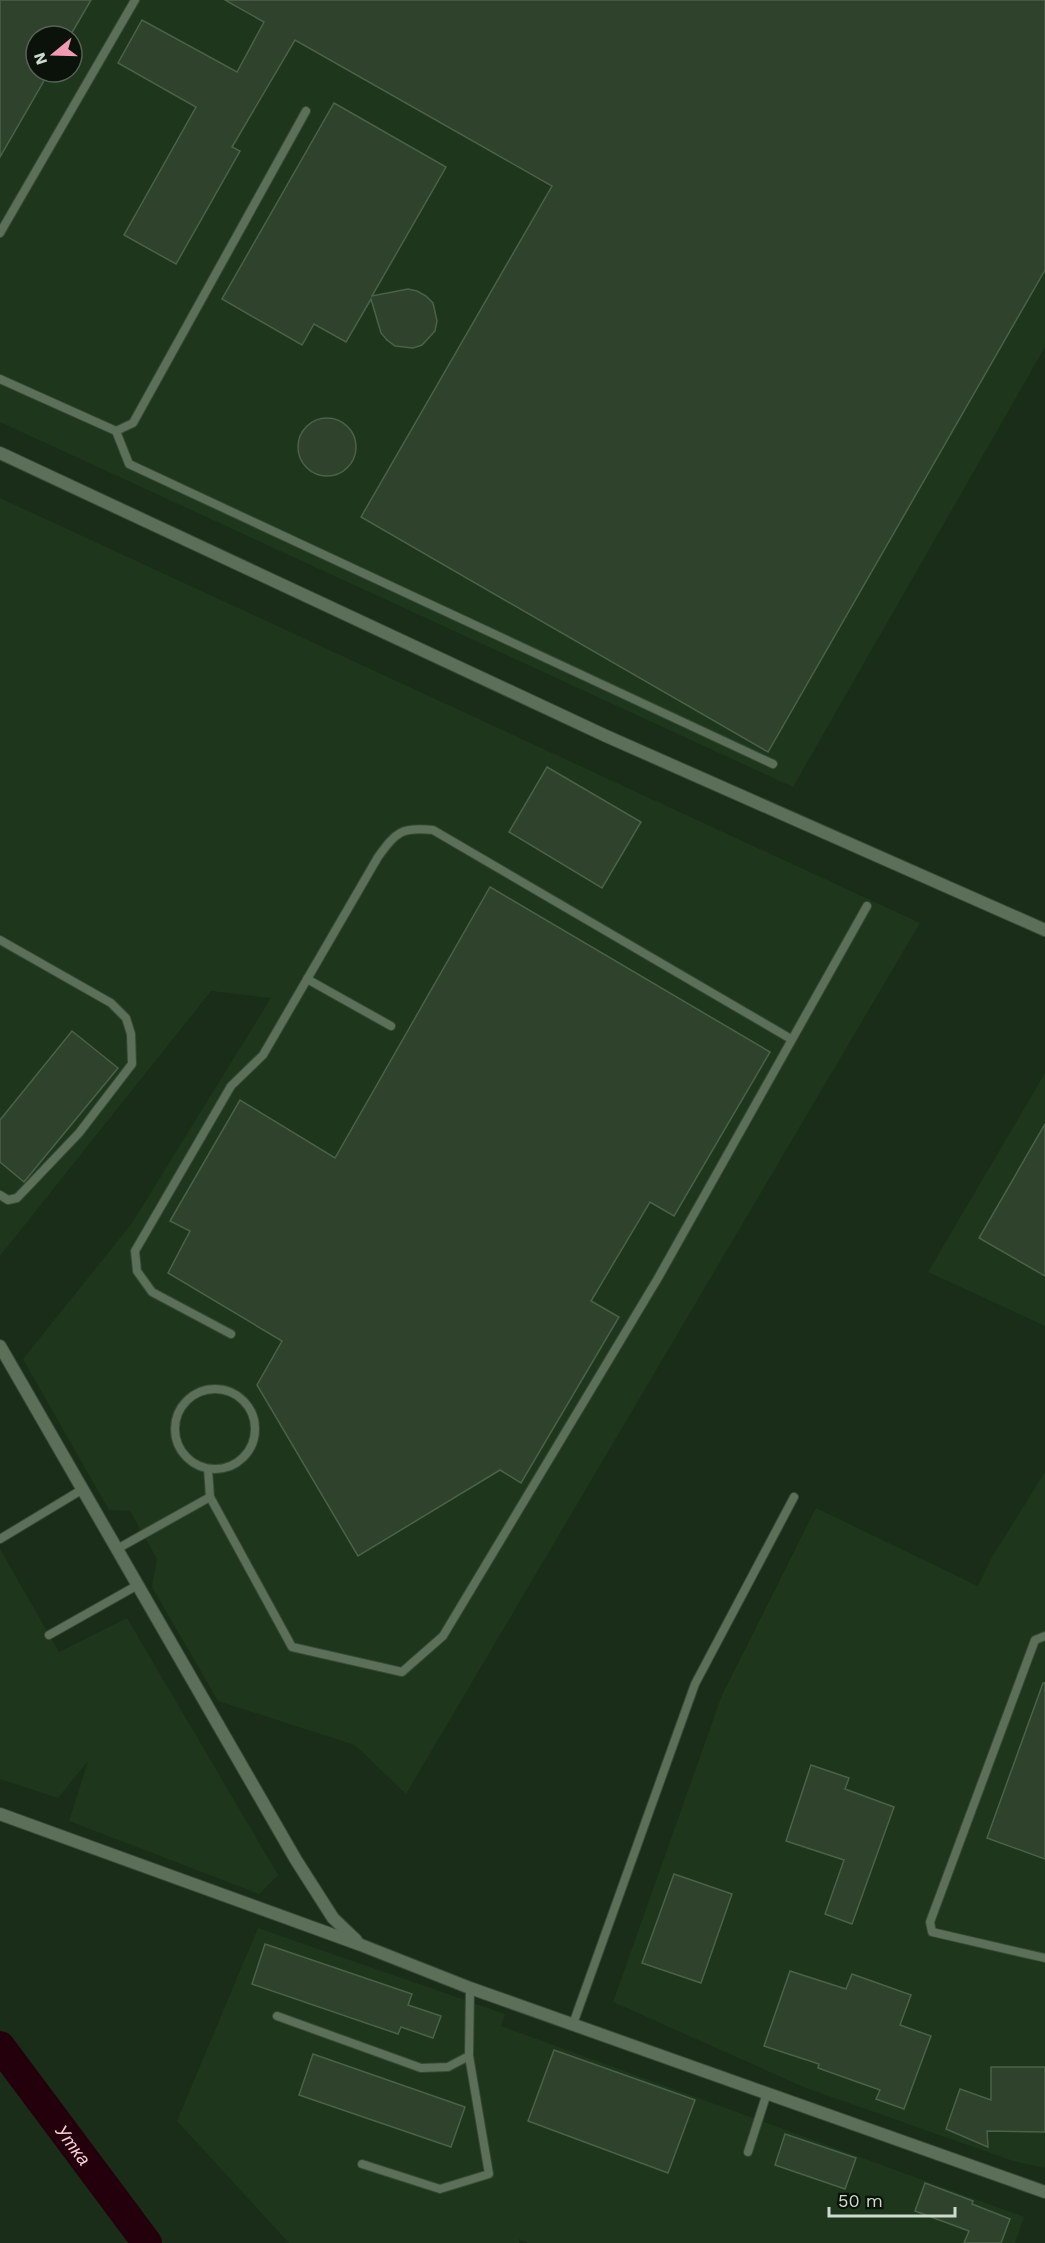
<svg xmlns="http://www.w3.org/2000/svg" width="1045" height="2243" font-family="'Work Sans',sans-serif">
  <rect width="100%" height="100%" fill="#192d18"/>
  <g fill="#1e371c" fill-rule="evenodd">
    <path d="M0 0H1045V347L793 787 0 422ZM36 36H72V72H36Z"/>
    <path d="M0 498 920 923 406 1794 355 1745 218 1701 152 1587 157 1559 130 1511 109 1510 23 1359 132 1223 271 998 211 991 0 1256Z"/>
    <path d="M1045 1073V1326L928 1272Z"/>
    <path d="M1045 1472V2168L1013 2161 806 2088 613 2002 722 1695 816 1508 978 1586 992 1557Z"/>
    <path d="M0 1549 59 1652 127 1618 278 1875 259 1894 69 1821 88 1761 58 1798 0 1779Z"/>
    <path d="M258 1928 505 2014 501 2026 1024 2217 1015 2243H529L519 2239V2243H289L177 2121Z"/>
  </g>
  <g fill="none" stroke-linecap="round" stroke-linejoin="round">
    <path stroke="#23000c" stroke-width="30" id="s1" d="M0 2046 147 2243"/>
  </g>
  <g fill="#2e422c" stroke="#4b6149" stroke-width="1.5">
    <path d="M0 0H91L70 36H36V72H49L0 157Z"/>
    <path d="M225 0H1045V270L768 752 361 517 552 186 295 40 232 147 240 151 176 264 124 235 196 107 118 63 142 20 237 72 264 22Z"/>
    <path d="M334 103 446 167 372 296 408 289 417 291 426 296 433 303 437 321 435 331 422 345 413 348 395 346 387 340 381 333 371 299 346 342 314 324 302 345 222 299Z"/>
    <circle cx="327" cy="447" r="29"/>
    <path d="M547 767 641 822 602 888 509 832Z"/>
    <path d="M490 887 770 1052 674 1216 650 1202 591 1301 619 1317 521 1483 500 1470 358 1556 257 1385 282 1341 168 1273 190 1231 170 1221 240 1100 335 1158Z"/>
    <path d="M72 1031 118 1068 24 1182 0 1162V1120Z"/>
    <path d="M1045 1124V1276L979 1238Z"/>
    <path d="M1043 1683H1045V1859L987 1838Z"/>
    <path d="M811 1765 849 1778 845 1789 894 1807 852 1924 825 1914 844 1860 786 1841Z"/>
    <path d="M674 1874 732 1894 701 1983 642 1963Z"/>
    <path d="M265 1944 412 1994 408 2005 441 2016 433 2038 401 2027 398 2034 252 1984Z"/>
    <path d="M790 1971 846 1989 852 1974 911 1995 900 2025 931 2036 904 2109 876 2099 880 2090 818 2068 819 2064 764 2046Z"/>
    <path d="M554 2050 695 2100 668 2173 528 2121Z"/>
    <path d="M313 2054 465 2107 451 2147 299 2095Z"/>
    <path d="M991 2067H1045V2132L987 2131 988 2147 946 2129 960 2089 991 2100Z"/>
    <path d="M785 2134 856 2158 845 2189 775 2165Z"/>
    <path d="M925 2183 973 2201 972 2204 1010 2219 1001 2243H964L969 2231 915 2211Z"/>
  </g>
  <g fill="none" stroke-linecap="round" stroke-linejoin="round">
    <defs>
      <g id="lane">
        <path d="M0 233 135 0"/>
        <path d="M0 379 116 431 133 423 306 111"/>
        <path d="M116 431 129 464 773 764"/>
        <path d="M0 940 111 1003 126 1018 131 1034 132 1064 79 1133 17 1198 8 1200 0 1195"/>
        <path d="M307 979 391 1026"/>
        <path d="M231 1334 152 1292 137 1271 135 1251 231 1086 263 1055 378 857C396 832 401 827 433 830L791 1039"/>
        <circle cx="215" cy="1429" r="40"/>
        <path d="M208 1469 210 1497 292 1647 402 1672 443 1636 658 1278 867 906"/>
        <path d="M0 1539 83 1489"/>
        <path d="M117 1549 210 1497"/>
        <path d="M49 1635 136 1586"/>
        <path d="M1045 1636 1035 1640 930 1922 932 1932 1045 1958"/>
        <path d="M277 2016 421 2068 448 2067 469 2056"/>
        <path d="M573 2024 695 1684 794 1497"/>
        <path d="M748 2152 767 2093"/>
        <path d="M362 2164 440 2189 489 2174 469 2056 470 1988"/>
      </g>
      <g id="street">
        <path d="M0 453 606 736 1045 930"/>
        <path d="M0 1346 296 1860 333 1918 356 1940"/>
        <path d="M0 1814 361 1945 470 1988 1045 2192"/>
      </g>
    </defs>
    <use href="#lane" stroke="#364935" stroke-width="10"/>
    <use href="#street" stroke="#364935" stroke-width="14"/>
    <use href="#lane" stroke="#5b6f59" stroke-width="8"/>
    <use href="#street" stroke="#5b6f59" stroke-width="12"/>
  </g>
  <g text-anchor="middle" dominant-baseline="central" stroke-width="6" stroke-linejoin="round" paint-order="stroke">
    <g font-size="18" font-style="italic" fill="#f8cfd9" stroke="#0a1209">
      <text stroke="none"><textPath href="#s1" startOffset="123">Утка</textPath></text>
    </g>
  </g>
  <g transform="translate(54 54) rotate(251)"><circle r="28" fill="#0a1209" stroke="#586257" stroke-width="1.5"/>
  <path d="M0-4.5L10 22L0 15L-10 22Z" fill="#f19ab3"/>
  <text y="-9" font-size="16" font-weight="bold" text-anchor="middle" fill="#cedacd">N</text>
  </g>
  <path d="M829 2207v9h126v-9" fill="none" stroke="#cedacd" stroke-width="3"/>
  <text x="838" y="2207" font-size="18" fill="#cedacd" stroke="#0a1209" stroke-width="4.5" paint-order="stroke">50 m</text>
</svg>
